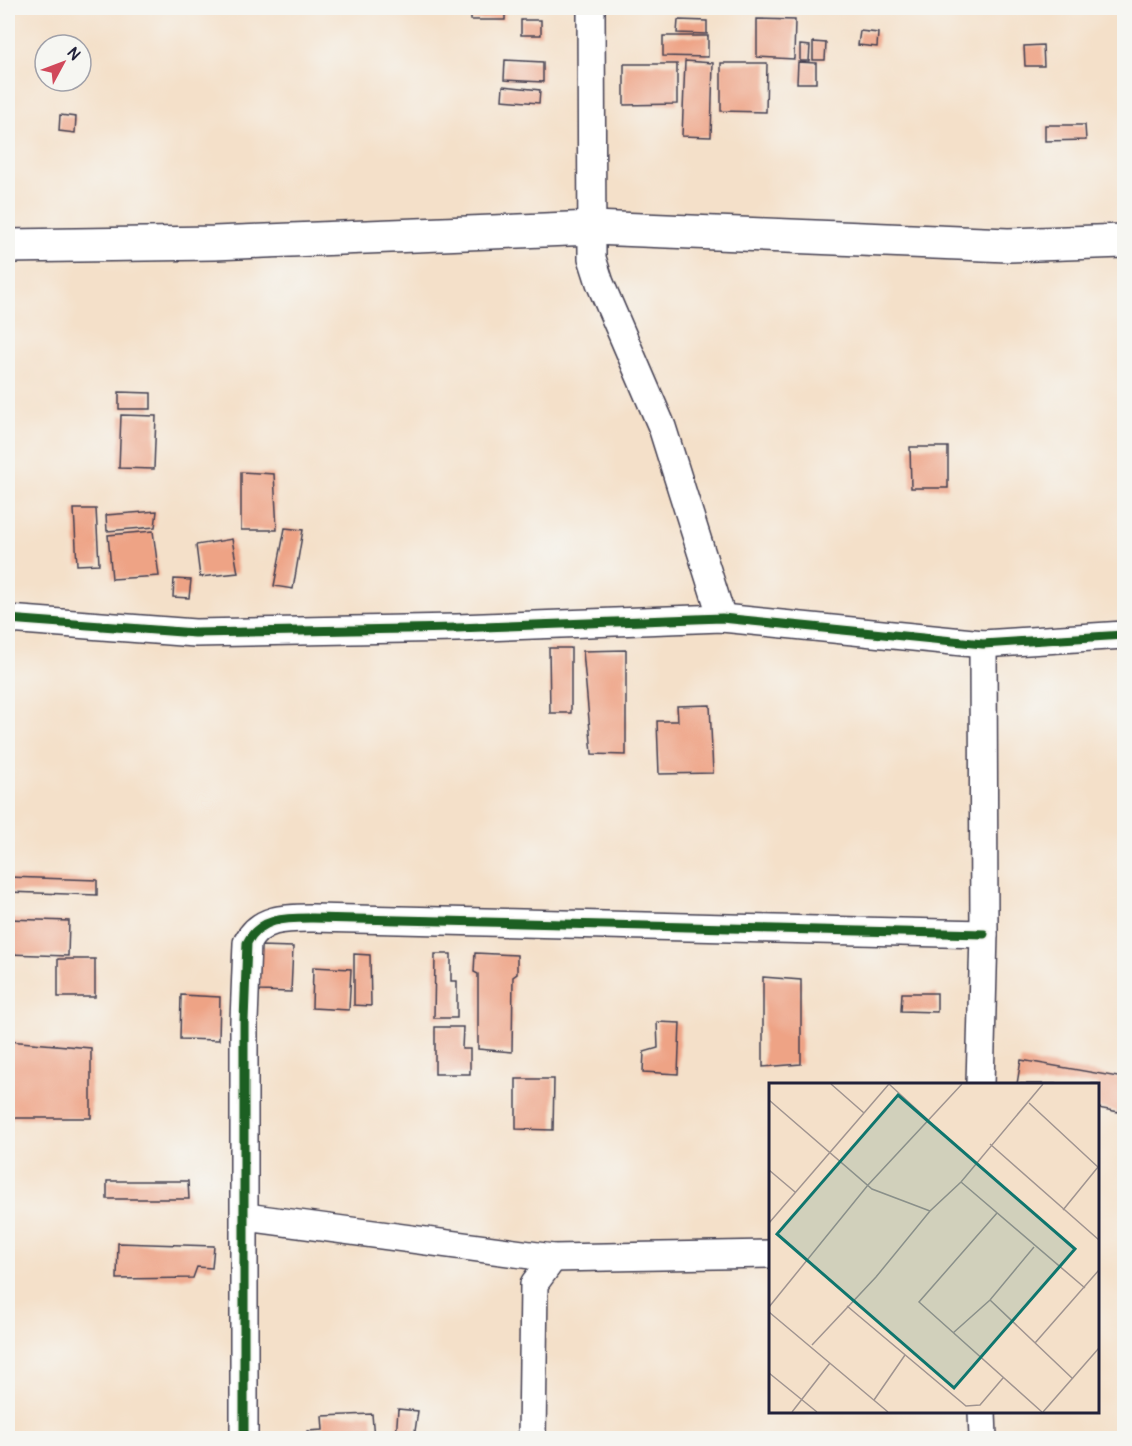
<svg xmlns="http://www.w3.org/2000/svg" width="1132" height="1446" font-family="Pangolin,sans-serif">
  <rect width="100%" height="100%" fill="#f6f6f2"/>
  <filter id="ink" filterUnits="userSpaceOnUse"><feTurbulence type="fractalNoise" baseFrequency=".0167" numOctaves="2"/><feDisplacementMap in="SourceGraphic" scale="12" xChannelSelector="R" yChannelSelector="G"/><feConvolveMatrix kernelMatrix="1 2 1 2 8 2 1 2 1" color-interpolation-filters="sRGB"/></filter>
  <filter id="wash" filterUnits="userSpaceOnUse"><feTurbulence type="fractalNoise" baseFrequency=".008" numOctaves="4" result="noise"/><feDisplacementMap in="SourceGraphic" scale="24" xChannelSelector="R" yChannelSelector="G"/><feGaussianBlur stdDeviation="1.35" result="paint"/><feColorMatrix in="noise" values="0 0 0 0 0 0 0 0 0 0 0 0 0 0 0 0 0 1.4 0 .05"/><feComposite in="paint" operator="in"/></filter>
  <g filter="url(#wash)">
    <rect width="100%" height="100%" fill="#f4e0c9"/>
    <g id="blocks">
      <g fill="#eea385">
        <rect x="471" y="8" width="34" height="12"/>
        <path d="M757 19 795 20 794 59 757 57Z"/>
        <rect x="521" y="20" width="20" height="15"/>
        <path d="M678 20 707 21V34L677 33Z"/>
        <path d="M860 31 878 33 877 47 858 45Z"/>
        <path d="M663 36H708V57L663 56Z"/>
        <path d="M813 42 826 43 825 60H813Z"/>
        <path d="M800 45 810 46 809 61H800Z"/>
        <path d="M1043 45 1044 66H1025L1024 46Z"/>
        <path d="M505 60 543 62V82L504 80Z"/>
        <path d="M685 61 713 63 711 137 682 136Z"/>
        <path d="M798 62 816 63V83H797Z"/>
        <path d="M721 63H767L766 112 721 111Z"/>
        <path d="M624 64H677V104L624 105Z"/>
        <path d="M503 86 540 90 539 103 502 100Z"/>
        <path d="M60 115 76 117 75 133 59 131Z"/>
        <path d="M1045 125H1085L1086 140 1045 141Z"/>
        <path d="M119 392 151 393V409H119Z"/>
        <path d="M121 415 156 416 154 469 119 468Z"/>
        <path d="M910 447H948V488H911Z"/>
        <path d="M241 472 274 474 277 530H241Z"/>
        <path d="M74 509H96L99 564 77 565Z"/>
        <path d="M157 511 155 527 107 531 106 515Z"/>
        <path d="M285 528 303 530 293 589 274 586Z"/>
        <path d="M153 531 159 576 112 579 108 535Z"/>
        <path d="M232 539 238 573 200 577 196 545Z"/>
        <path d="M174 579 191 580 189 598 173 597Z"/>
        <path d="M549 648H571V713H550Z"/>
        <path d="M626 650V755L592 754 583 651Z"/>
        <path d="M710 705 713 773 659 774 657 721H678L677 706Z"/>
        <path d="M8 877 97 880V895L8 892Z"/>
        <path d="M8 919 69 921 68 956 8 954Z"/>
        <path d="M260 946 293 947 291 992 259 991Z"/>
        <path d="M475 953 517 955V974L513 977 512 1052 478 1049V974L474 972Z"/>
        <path d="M354 954 370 955 371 1006 354 1005Z"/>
        <path d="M435 954H451V981H457V1018H434Z"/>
        <rect x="58" y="959" width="37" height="38"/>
        <path d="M313 967 351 969 349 1010 312 1008Z"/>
        <path d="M763 977 801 980V1064L763 1067Z"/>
        <path d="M902 993H937V1012L901 1011Z"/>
        <path d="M181 995 220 997 219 1040 180 1039Z"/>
        <path d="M657 1022 680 1023 678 1074 643 1072 644 1052 658 1048Z"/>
        <path d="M435 1027H463L462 1049H470V1074H435Z"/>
        <path d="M8 1041 91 1048V1118H8Z"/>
        <path d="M1021 1060 1124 1078 1119 1112 1098 1108V1084H1017Z"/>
        <path d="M516 1079H554L553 1130 516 1129Z"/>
        <path d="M107 1181H188L189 1199H107Z"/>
        <path d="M118 1243 214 1246 212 1268 197 1267 193 1278 117 1279Z"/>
        <path d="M398 1409 418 1411 414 1438H396Z"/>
        <path d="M372 1414 374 1438H307V1431L323 1430 322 1416Z"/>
      </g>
    </g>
  </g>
  <g filter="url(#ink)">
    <use href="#blocks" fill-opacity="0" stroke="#423e50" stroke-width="1.5"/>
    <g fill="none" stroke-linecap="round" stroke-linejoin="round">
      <defs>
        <g id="street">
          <path d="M591 8 592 258 600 283 662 427 722 618"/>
          <path d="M8 619 195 633 457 628 722 618 983 644 1124 635"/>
          <path d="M980 1084 984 934 983 644"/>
          <path d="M246 1217 553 1258 770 1254"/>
          <path d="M982 1412 983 1438"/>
          <path d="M244 1438V1021L247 943C260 917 287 918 313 918L984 934"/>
          <path d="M532 1438 534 1284 553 1258"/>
        </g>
        <path id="secondary" d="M8 246 214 243 593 228 1008 245 1124 241"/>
      </defs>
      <use href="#street" stroke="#423e50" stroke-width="30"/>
      <use href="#secondary" stroke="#423e50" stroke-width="36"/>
      <use href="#street" stroke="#fff" stroke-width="27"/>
      <use href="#secondary" stroke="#fff" stroke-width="33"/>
      <defs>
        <g id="cycleway">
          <path d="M8 619 195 633 457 628 722 618 983 644 1124 635"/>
          <path d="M244 1438V1021L247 943C260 917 287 918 313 918L984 934"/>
        </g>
      </defs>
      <use href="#cycleway" stroke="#f6f6f2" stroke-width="13"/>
      <use href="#cycleway" stroke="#1b5e20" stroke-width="9"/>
    </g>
  </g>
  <g transform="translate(769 1083)">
    <rect width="330" height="330" fill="#f4e0c9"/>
    <path fill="none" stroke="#a09490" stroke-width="1.5" d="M62 1 95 30M120 1 159 37M0 17 103 106 161 128M260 20 330 85M221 61 330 157M0 87 26 109M192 99 316 205M294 127 329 84M228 130 150 219 273 329M0 140 120 1M221 217 304 296M78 223 197 323 211 322 234 295M0 224 99 102 193 1M0 229 119 329M184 250 221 217 265 164M266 260 330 187M43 262 107 194 161 128 192 99 274 1M0 290 48 329M105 317 136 272M23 329 61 280M274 329 330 265"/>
    <path fill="#0f766e" fill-opacity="0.15" stroke="#0f766e" stroke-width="3" d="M129 12 306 166 185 305 8 151Z"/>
    <rect width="330" height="330" fill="none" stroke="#22223b" stroke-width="3"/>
  </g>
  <rect width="1132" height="1446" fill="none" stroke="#f6f6f2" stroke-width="30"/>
  <g transform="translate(63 63) rotate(49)"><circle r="28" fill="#f6f6f2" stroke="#a1a1a9" stroke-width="1.5"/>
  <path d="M0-4.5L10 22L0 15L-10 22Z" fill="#d1495b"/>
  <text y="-9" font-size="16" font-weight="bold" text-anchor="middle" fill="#22223b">N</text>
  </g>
</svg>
